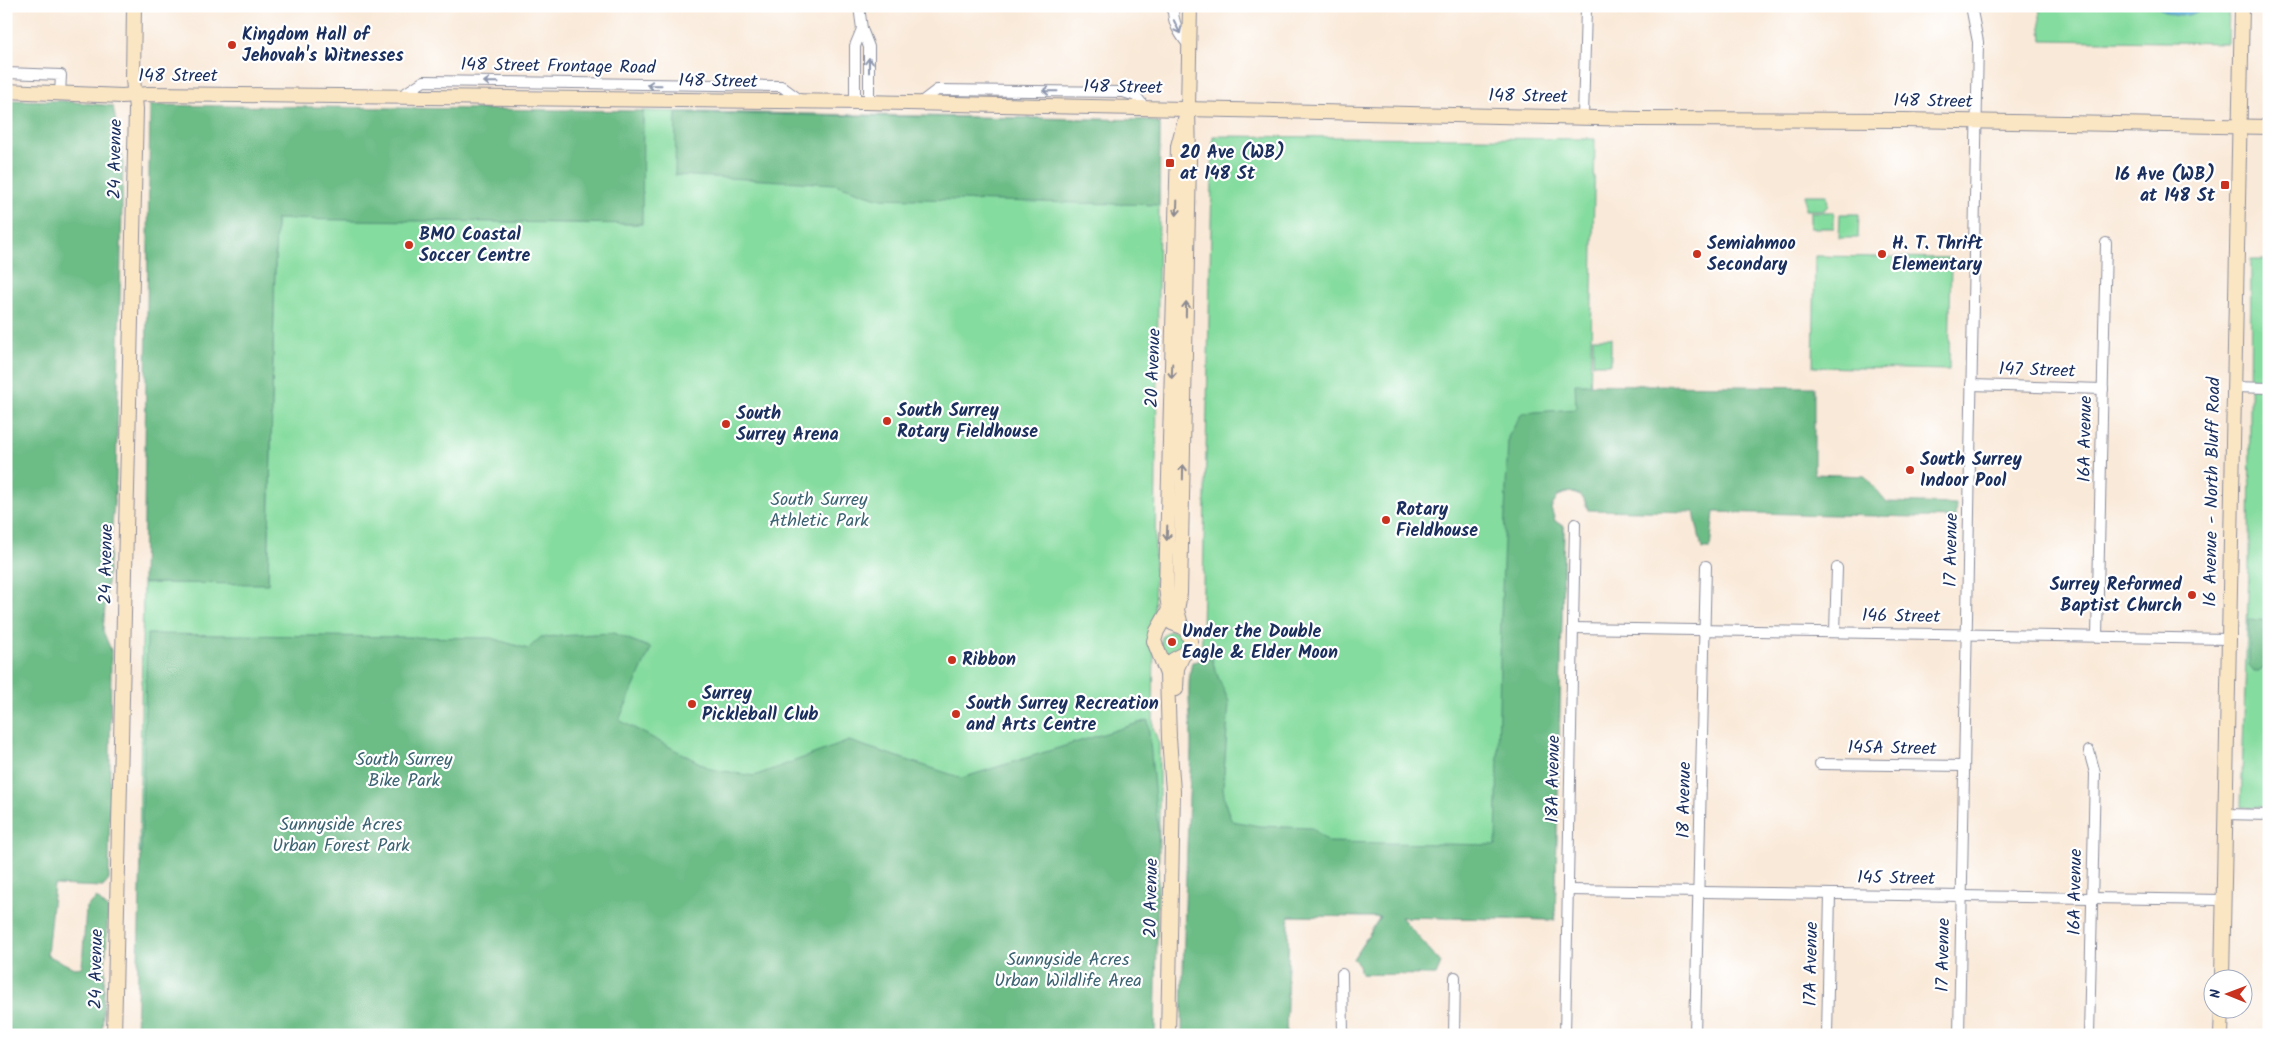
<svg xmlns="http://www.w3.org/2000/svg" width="2275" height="1041" font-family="Kalam,sans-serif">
  <rect width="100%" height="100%" fill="#fff"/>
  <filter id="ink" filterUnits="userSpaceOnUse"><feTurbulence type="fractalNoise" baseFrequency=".02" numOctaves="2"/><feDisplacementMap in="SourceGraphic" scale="10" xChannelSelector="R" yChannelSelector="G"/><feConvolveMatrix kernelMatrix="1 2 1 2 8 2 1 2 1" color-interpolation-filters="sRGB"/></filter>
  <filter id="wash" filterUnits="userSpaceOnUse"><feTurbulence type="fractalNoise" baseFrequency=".0096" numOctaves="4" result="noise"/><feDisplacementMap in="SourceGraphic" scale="20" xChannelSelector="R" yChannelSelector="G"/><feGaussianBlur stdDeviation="1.12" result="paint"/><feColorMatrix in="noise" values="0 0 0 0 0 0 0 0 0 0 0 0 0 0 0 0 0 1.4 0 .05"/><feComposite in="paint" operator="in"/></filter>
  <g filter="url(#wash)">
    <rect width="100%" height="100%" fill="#f9e9d8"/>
    <g fill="#85dc9f" stroke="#50867e">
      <path d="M2039 6H2229L2228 43 2042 40Z"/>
      <path d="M643 111 1148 120 1160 124 1153 727 1159 744V844L139 854 143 583H268L276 218 641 224Z"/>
      <path d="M1213 136 1595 139 1588 510 1583 497 1570 492 1558 496 1551 508 1555 521 1564 527 1555 920 1401 917 1441 963 1436 975 1361 974 1359 965 1353 959 1380 917 1289 916 1286 1035H1193Z"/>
      <path d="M1805 195H1827L1828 206 1823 210H1805Z"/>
      <rect x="1810" y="212" width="24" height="16"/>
      <path d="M1840 214H1859L1858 238H1839Z"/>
      <path d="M1815 256 1951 258 1949 370 1813 367Z"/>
      <path d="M2251 260H2269V807H2241L2249 569Z"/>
      <rect x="1593" y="338" width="18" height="26"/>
      <circle cx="1172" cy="642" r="11"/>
    </g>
    <g fill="#6cbc86" stroke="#447672">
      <path d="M6 100 65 101 113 106 123 159 116 480 103 631 111 650 109 880 103 887 54 885 47 955 74 968 82 967 86 907 97 898 108 909 102 1035H6Z"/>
      <path d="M150 105 643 111 642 224 276 219 268 584 143 583Z"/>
      <path d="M676 113 1148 120 1160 124 1159 205 877 198 835 184 675 175Z"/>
      <path d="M1575 384 1814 387V474L1865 476 1887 502 1956 504 1955 518 1714 512 1710 549H1702L1694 512 1588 510C1585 495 1572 487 1558 496L1551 508 1555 521 1564 527 1555 920 1401 917 1441 963 1436 975 1361 974 1359 965 1353 959 1380 917 1289 916 1286 1035H1182C1183 939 1187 844 1191 749 1192 720 1185 690 1192 662L1212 658 1215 670 1229 702 1223 788 1226 806 1232 821 1259 826 1312 828 1328 842 1496 845 1501 615 1508 437 1522 413 1576 409Z"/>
      <path d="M2249 619 2269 621V673L2264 666 2259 672H2254L2249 666Z"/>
      <path d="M613 633 651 648 619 720 711 769 754 776 849 741 962 778 1148 720 1159 844 1155 1035H136L147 634 491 638 528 649 541 637Z"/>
    </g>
    <path fill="#5db1d9" stroke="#3c709c" d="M2156 6H2200L2199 11C2180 19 2173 17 2156 6Z"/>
  </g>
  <g filter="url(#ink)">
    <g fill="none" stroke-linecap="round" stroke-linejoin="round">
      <defs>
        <g id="street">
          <path d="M859 6 862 29 869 47V102"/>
          <path d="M1173 6C1172 23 1179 33 1189 46"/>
          <path d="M6 73 61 75 60 94"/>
          <path d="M401 96 424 81 781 86 803 102"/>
          <path d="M855 102V46L862 29"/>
          <path d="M920 103 937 90 1123 92 1136 96 1145 108"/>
          <path d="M1583 117 1586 8"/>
          <path d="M1971 385 2103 389"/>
          <path d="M2234 387 2269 388"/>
          <path d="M1573 628 2229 639"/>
          <path d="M1835 632 1837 568"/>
          <path d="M2097 636 2106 243"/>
          <path d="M1820 764 1964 766"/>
          <path d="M2225 814 2269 815"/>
          <path d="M1568 890 2223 900"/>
          <path d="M1342 974 1343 1035"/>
          <path d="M1454 1035 1455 977"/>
          <path d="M1565 1035 1575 524"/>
          <path d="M1695 1035 1706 566"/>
          <path d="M1827 1035 1830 894"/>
          <path d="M1959 1035 1978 42 1971 6"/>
          <path d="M2089 1035 2095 773 2089 751"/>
        </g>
        <g id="secondary">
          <path d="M6 91 122 96 149 94 862 102 1639 119 1904 120 2269 127"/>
          <path d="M1172 623 1185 628 1191 641 1186 653 1173 660"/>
          <path d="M1181 625 1177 610 1180 593 1189 161 1188 108 1190 6"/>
          <path d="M1176 689 1177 668 1182 657"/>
          <path d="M2222 978 2242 6"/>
          <path d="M114 1035 136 109 133 79 134 6"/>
          <path d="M1168 1035 1173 791 1169 738 1167 674 1154 641 1157 631 1169 610 1166 587 1178 146 1188 108"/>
          <path d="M2221 1035 2222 1008"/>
        </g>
      </defs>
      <use href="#street" stroke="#8a8c9b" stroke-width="12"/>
      <use href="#secondary" stroke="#8a8c9b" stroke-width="16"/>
      <use href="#street" stroke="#fff" stroke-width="10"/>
      <use href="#secondary" stroke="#fbe6c4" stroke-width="14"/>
    </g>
    <defs><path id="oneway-shaft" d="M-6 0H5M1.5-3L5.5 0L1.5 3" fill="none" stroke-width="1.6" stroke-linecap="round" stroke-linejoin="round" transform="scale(1.25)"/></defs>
    <g stroke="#8d97ae">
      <use href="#oneway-shaft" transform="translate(1177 27) rotate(65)"/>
      <use href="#oneway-shaft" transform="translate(869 65) rotate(-90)"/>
      <use href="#oneway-shaft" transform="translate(491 82) rotate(-179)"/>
      <use href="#oneway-shaft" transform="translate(654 85) rotate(-179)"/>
      <use href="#oneway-shaft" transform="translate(1050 91) rotate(-179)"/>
    </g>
    <g stroke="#8b8a91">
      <use href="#oneway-shaft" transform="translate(1177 208) rotate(92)"/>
      <use href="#oneway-shaft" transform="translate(1186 309) rotate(-89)"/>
      <use href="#oneway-shaft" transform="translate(1172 371) rotate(92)"/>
      <use href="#oneway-shaft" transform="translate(1183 472) rotate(-89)"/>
      <use href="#oneway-shaft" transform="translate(1167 533) rotate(92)"/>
    </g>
  </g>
  <g fill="#c8321e" stroke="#fff" stroke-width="2">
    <circle cx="232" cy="45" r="5"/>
    <rect x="1165" y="158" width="10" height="10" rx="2.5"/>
    <rect x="2220" y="180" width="10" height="10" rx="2.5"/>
    <circle cx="409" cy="245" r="5"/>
    <circle cx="1697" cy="254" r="5"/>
    <circle cx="1882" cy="254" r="5"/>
    <circle cx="887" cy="421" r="5"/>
    <circle cx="726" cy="424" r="5"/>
    <circle cx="1910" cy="470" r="5"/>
    <circle cx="1386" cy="520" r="5"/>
    <circle cx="2192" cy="595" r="5"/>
    <circle cx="1172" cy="642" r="5"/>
    <circle cx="952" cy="660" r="5"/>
    <circle cx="692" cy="704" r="5"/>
    <circle cx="956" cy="714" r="5"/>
  </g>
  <g text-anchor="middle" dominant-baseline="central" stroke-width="4.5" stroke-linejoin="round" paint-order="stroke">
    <g font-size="18" font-weight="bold" fill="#1b2f5e" stroke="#fff" text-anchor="start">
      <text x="242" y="35">Kingdom Hall of<tspan x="242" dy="21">Jehovah's Witnesses</tspan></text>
      <text x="1180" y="153">20 Ave (WB)<tspan x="1180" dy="21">at 148 St</tspan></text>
      <text x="2215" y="175" text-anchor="end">16 Ave (WB)<tspan x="2215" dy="21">at 148 St</tspan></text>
      <text x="419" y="235">BMO Coastal<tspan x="419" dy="21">Soccer Centre</tspan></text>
      <text x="1707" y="244">Semiahmoo<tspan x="1707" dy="21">Secondary</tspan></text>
      <text x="1892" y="244">H. T. Thrift<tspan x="1892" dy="21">Elementary</tspan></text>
      <text x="897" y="411">South Surrey<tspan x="897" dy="21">Rotary Fieldhouse</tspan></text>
      <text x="736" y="414">South<tspan x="736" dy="21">Surrey Arena</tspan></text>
      <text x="1920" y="460">South Surrey<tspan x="1920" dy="21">Indoor Pool</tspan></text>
      <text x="1396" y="510">Rotary<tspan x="1396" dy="21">Fieldhouse</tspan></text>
      <text x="2182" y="585" text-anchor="end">Surrey Reformed<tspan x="2182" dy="21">Baptist Church</tspan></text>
      <text x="1182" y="632">Under the Double<tspan x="1182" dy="21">Eagle &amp; Elder Moon</tspan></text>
      <text x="962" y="660">Ribbon</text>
      <text x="702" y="694">Surrey<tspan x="702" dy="21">Pickleball Club</tspan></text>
      <text x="966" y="704">South Surrey Recreation<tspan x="966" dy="21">and Arts Centre</tspan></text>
    </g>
    <g font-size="18" fill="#1b2f5e" stroke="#fff">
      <text transform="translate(558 67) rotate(1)">148 Street Frontage Road</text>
      <text x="178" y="76">148 Street</text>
      <text transform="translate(718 82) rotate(1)">148 Street</text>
      <text transform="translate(1123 88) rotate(1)">148 Street</text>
      <text transform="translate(1528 97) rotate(1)">148 Street</text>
      <text transform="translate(1933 102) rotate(1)">148 Street</text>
      <text transform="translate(116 159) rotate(-89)">24 Avenue</text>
      <text transform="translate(1154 368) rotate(-88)">20 Avenue</text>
      <text transform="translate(2037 371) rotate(2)">147 Street</text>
      <text transform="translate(2086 439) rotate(-89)">16A Avenue</text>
      <text transform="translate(2213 492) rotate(-89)">16 Avenue - North Bluff Road</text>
      <text transform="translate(1952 550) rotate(-89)">17 Avenue</text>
      <text transform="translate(107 564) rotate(-89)">24 Avenue</text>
      <text transform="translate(1901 617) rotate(1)">146 Street</text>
      <text transform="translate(1892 749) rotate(1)">145A Street</text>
      <text transform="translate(1554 779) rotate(-89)">18A Avenue</text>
      <text transform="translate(1685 800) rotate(-89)">18 Avenue</text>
      <text transform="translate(1896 879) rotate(1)">145 Street</text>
      <text transform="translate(2076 892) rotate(-89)">16A Avenue</text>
      <text transform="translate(1152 898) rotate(-89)">20 Avenue</text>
      <text transform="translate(1944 955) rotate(-89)">17 Avenue</text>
      <text transform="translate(1812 964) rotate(-89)">17A Avenue</text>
      <text transform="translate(97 969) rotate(-89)">24 Avenue</text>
    </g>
    <g font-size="18" fill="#3b6372" stroke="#fff">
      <text x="819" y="500">South Surrey<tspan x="819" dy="21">Athletic Park</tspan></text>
      <text x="404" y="760">South Surrey<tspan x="404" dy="21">Bike Park</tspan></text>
      <text x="341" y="825">Sunnyside Acres<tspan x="341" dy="21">Urban Forest Park</tspan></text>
      <text x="1068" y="960">Sunnyside Acres<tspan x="1068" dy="21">Urban Wildlife Area</tspan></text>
    </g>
  </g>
  <rect width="2275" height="1041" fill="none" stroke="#fff" stroke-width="25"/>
  <g transform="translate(2228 994) rotate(271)"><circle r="24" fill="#ffffff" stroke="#a4acbf"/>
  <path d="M0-4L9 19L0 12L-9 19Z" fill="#c8321e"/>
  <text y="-8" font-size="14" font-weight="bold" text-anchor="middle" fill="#1b2f5e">N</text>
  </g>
</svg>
